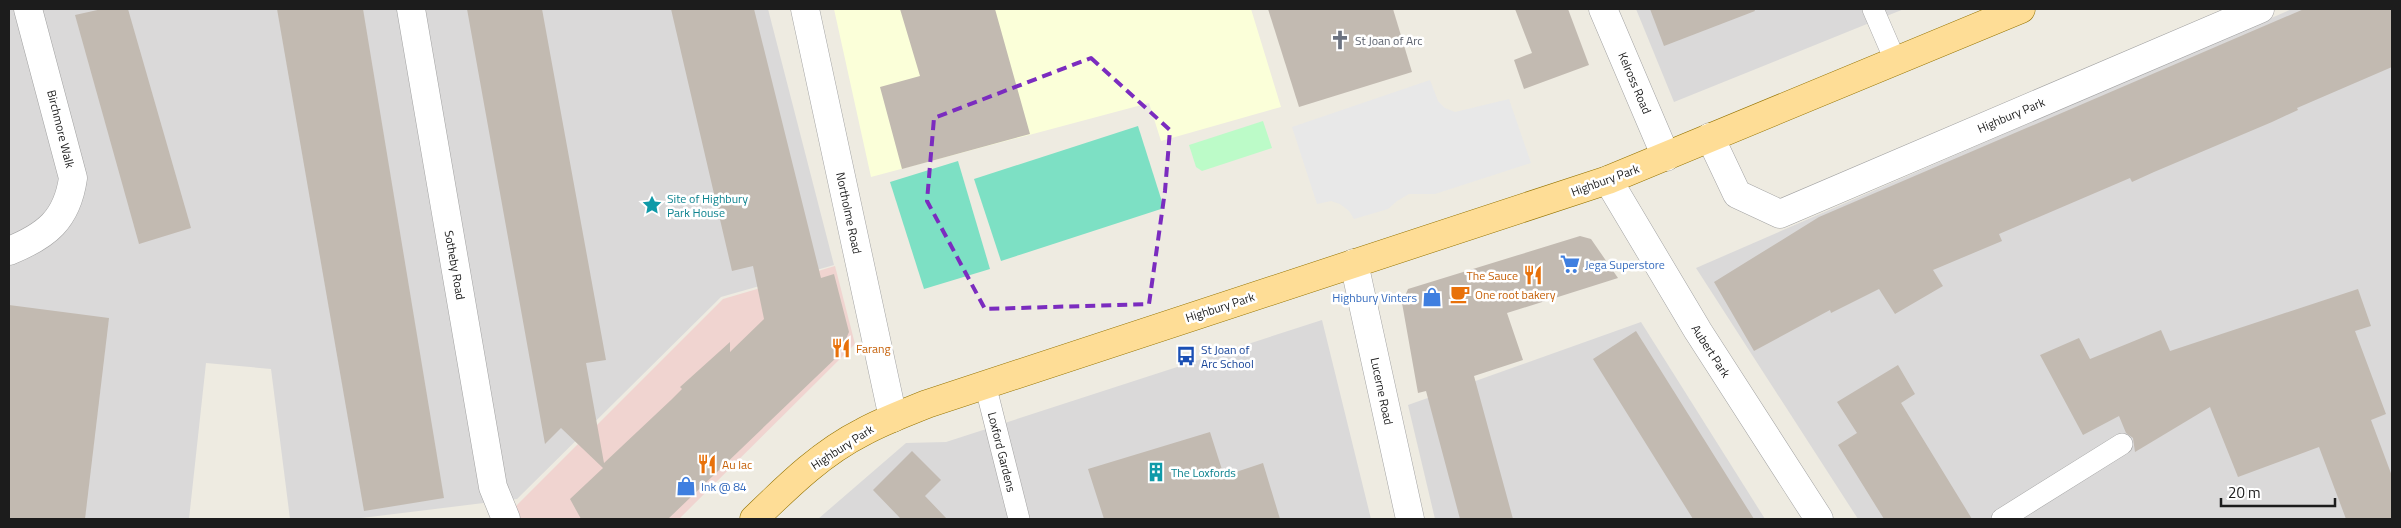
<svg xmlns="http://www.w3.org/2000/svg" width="2401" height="528" font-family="'Titillium Web',sans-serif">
  <rect width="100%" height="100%" fill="#eeebe1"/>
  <g fill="#dad9d9">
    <path d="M9 9H768L834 265 721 297 517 499 353 519H290L271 369 206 363 189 519H9Z"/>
    <path d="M1636 9H1904L1674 102Z"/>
    <path d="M2292 9H2392V519H1858L1696 268Z"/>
    <path d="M1322 320 1371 519H818L906 443 946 442Z"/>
    <path d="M1641 322 1765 519H1435L1408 405Z"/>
  </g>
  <path fill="#f0d4d0" d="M835 266 855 344 679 519H503L723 299Z"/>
  <path fill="#fbffd9" d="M834 9H1251L1281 107 1161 141 1149 103 871 177Z"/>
  <path fill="#bcfbc8" d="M1263 121 1272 148 1202 171 1196 167 1189 145Z"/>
  <g fill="#7de0c4">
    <path d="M1138 126 1164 208 1001 261 974 179Z"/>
    <path d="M958 161 990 269 924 289 890 182Z"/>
  </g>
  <path fill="#e8e8e8" d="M1430 80 1438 101 1445 108 1455 112 1509 99 1531 163 1435 194H1409L1397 201 1388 209 1354 219 1349 211 1340 204 1331 201 1317 204 1292 127Z"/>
  <g fill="#c2bab1">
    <path d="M102 9H128L191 228 139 244 75 15Z"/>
    <path d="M277 9H363L444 498 364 511Z"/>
    <path d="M467 9H542L606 360 586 363 604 463 671 400 682 389 680 387 730 342V352L764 319 753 266 732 271 671 9H754L821 278 834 274 849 332 839 355 668 519H581L570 499 603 468 561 428 545 444Z"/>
    <path d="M900 9H995L1030 134 902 169 880 87 920 76Z"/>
    <path d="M1268 9H1393L1412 72 1299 107Z"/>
    <path d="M1515 9H1568L1589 65 1524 89 1514 60 1532 53Z"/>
    <path d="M1650 9H1754L1755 11 1664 46Z"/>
    <path d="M2304 9H2392V67L2297 108 2298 110 2272 122 2154 172 2132 182 2130 178 1999 234 2002 241 1933 270 1943 286 1895 314 1879 289 1831 313 1830 310 1754 351 1714 282 1819 217Z"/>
    <path d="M1580 236 1591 239 1618 278 1507 313 1523 360 1474 376 1513 519H1460L1426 391 1418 393 1402 303 1408 289Z"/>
    <path d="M2358 289 2371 326 2355 331 2386 414 2371 420 2392 476V519H2346L2319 447 2238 477 2210 407 2135 452 2133 438 2126 433 2119 416 2083 435 2040 355 2079 338 2090 359 2161 330 2170 351Z"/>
    <path d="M9 305 109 318 85 519H9Z"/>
    <path d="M1636 331 1754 519H1693L1593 359Z"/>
    <path d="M1898 365 1915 394 1901 403 1972 519H1884L1838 445 1857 433 1837 402Z"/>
    <path d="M1210 432 1224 476 1263 463 1280 519H1104L1088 469Z"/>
    <path d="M912 451 941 480 925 496 947 519H901L873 490Z"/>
  </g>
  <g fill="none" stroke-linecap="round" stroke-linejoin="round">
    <defs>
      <g id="lane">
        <path d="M1873 9 1895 60"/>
        <path d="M985 384 1019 519"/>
        <path d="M2002 519 2122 444"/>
      </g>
      <g id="street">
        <path d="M411 9 493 487 506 519"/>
        <path d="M805 9 893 418"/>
        <path d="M1603 9 1666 157"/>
        <path d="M1710 137 1737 194 1780 214 2260 9"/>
        <path d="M1608 180 1698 331 1819 519"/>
        <path d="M9 251C46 236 67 220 73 178L28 9"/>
        <path d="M1354 263 1410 519"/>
      </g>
      <path id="primary" d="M754 519C787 487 821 453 863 432 883 421 905 413 927 404L1608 180 2021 9"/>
    </defs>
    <use href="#lane" stroke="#a3a3a3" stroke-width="22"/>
    <use href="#street" stroke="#a3a3a3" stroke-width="29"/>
    <use href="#primary" stroke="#947300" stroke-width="29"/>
    <use href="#lane" stroke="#fff" stroke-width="21"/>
    <use href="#street" stroke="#fff" stroke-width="28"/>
    <use href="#primary" stroke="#fedd96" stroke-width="28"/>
  </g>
  <path fill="none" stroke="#7b2cbf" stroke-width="4" stroke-dasharray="10 6" stroke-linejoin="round" d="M1091 58 1170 130 1165 191 1149 304 985 309 927 201 934 118Z"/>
  <defs>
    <symbol id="church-bare" viewBox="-9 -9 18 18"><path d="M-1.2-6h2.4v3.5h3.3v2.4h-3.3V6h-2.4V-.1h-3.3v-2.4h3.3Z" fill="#6b7280" stroke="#fff" stroke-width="2.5" paint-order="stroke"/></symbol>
    <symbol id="sight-bare" viewBox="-9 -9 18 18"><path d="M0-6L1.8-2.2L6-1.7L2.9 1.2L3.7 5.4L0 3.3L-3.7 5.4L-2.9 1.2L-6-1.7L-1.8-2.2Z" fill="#0f9aa8" stroke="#fff" stroke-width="2.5" paint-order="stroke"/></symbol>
    <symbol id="supermarket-bare" viewBox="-9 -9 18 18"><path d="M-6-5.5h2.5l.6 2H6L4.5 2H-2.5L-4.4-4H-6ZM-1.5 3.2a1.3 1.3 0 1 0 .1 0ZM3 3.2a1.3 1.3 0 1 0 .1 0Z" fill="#3f7fe0" stroke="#fff" stroke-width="2.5" paint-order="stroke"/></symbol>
    <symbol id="restaurant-bare" viewBox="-9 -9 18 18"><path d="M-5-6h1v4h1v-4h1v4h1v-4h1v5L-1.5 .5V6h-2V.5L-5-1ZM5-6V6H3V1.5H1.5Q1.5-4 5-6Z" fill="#e8710a" stroke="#fff" stroke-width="2.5" paint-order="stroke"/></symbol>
    <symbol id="cafe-bare" viewBox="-9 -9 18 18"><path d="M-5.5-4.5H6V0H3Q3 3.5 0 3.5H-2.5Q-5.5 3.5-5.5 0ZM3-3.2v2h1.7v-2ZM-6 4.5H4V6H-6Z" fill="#e8710a" stroke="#fff" stroke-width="2.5" paint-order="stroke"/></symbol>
    <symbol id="shop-bare" viewBox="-9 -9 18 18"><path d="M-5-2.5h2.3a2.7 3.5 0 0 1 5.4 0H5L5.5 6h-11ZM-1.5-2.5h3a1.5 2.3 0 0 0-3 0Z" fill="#3f7fe0" stroke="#fff" stroke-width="2.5" paint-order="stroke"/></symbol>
    <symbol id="bus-bare" viewBox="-9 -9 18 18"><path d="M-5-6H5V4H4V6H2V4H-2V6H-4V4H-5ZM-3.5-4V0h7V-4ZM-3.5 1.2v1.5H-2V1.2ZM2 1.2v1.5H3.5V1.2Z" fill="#1a4fb4" stroke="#fff" stroke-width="2.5" paint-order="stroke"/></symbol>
    <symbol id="building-bare" viewBox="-9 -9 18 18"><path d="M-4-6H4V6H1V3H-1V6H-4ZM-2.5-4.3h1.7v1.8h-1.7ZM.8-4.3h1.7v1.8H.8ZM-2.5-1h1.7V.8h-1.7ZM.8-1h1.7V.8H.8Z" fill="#0f9aa8" stroke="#fff" stroke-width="2.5" paint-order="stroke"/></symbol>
  </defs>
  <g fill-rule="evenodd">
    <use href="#church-bare" x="1326" y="26" width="28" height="28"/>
    <use href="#sight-bare" x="638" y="191" width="28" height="28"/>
    <use href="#supermarket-bare" x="1556" y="250" width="28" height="28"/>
    <use href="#restaurant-bare" x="1519" y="261" width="28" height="28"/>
    <use href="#cafe-bare" x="1446" y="280" width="28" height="28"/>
    <use href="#shop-bare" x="1418" y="283" width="28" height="28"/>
    <use href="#restaurant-bare" x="827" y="334" width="28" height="28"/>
    <use href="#bus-bare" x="1172" y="342" width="28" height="28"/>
    <use href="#restaurant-bare" x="693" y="450" width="28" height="28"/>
    <use href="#building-bare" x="1142" y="458" width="28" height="28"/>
    <use href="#shop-bare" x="672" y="472" width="28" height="28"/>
  </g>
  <g text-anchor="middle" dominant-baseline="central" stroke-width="5" stroke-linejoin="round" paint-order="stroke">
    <g font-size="12" fill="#5b616d" stroke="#fff" text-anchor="start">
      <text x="1355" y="40">St Joan of Arc</text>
    </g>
    <g font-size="12" fill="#1c1c1c" stroke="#fff">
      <text transform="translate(1635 83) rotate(67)">Kelross Road</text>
      <text transform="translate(2011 115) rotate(-23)">Highbury Park</text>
      <text transform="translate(61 129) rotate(76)">Birchmore Walk</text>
      <text transform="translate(1605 180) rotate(-20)">Highbury Park</text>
      <text transform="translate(849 213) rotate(78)">Northolme Road</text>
      <text transform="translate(455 265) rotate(80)">Sotheby Road</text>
      <text transform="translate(1220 307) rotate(-18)">Highbury Park</text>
      <text transform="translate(1711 351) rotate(57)">Aubert Park</text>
      <text transform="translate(1382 391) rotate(78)">Lucerne Road</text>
      <text transform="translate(842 447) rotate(-33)">Highbury Park</text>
      <text transform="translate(1002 452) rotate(76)">Loxford Gardens</text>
    </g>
    <g font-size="12" fill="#0d838f" stroke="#fff" text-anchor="start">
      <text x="667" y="198">Site of Highbury<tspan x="667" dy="14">Park House</tspan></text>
      <text x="1171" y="472">The Loxfords</text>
    </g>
    <g font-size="12" fill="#366cbe" stroke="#fff" text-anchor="start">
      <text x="1585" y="264">Jega Superstore</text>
      <text x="1417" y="297" text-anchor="end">Highbury Vinters</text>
      <text x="701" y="486">Ink @ 84</text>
    </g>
    <g font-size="12" fill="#c56008" stroke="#fff" text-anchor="start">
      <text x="1518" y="275" text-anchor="end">The Sauce</text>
      <text x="1475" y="294">One root bakery</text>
      <text x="856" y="348">Farang</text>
      <text x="722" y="464">Au lac</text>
    </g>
    <g font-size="12" fill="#164399" stroke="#fff" text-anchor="start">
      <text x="1201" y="349">St Joan of<tspan x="1201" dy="14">Arc School</tspan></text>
    </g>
  </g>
  <rect width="2401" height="528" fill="none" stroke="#1c1c1c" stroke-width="20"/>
  <path d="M2221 498v8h114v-8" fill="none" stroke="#1c1c1c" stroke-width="2.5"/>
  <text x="2228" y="498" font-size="15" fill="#1c1c1c" stroke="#ffffff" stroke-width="4" paint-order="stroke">20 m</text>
</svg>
